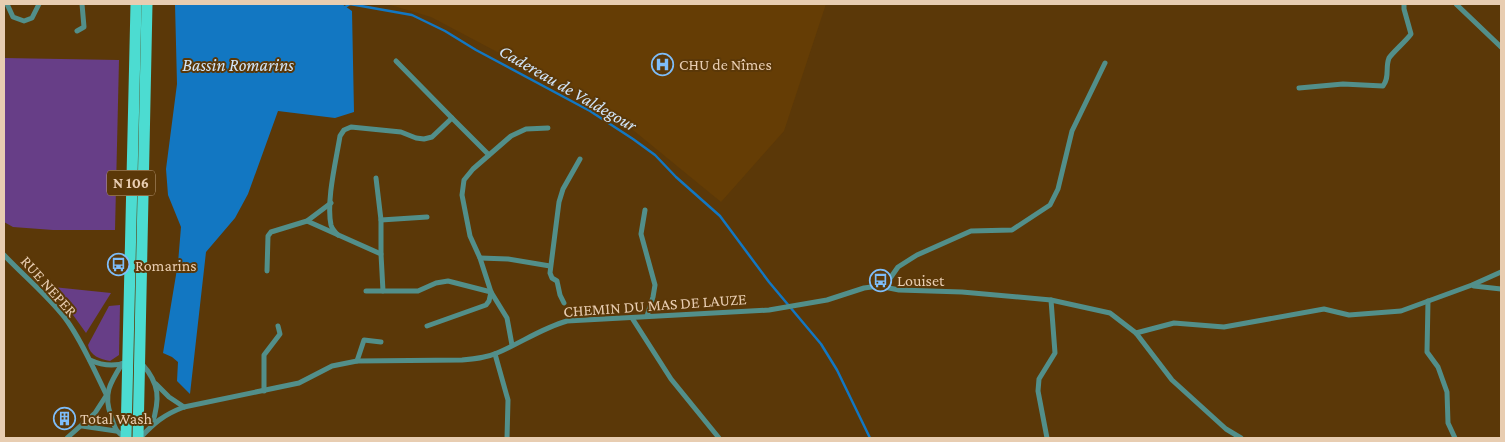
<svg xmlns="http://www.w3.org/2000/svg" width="1505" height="442" font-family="'Crimson Pro',serif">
  <rect width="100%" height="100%" fill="#5b3808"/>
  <path fill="#653d05" d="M387 4H826L784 131 721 202 611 112 431 17Z"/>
  <g fill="#673e87">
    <path d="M4 58 119 60 115 230H53L13 227 4 222Z"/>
    <path d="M53 287 111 293 86 333Z"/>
    <path d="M120 305 119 355 110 361C100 359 90 356 88 345L109 306Z"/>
  </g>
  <path fill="#1277c2" d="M175 4H342L352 11 354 112 335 118 278 111 248 194 235 218 206 252 190 394 177 381 178 362 172 357 163 353 178 263 181 227 168 195 166 169 177 84Z"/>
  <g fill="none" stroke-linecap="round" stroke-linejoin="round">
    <path stroke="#1277c2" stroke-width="2.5" d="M345 7 350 4 412 15 445 31 476 50 590 111 633 139 655 155 676 177 720 216 769 282 821 344 837 370 870 438"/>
    <g stroke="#528f8a" stroke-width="5">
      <path d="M7 4 13 17 24 21 32 18 39 4"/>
      <path d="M1456 4 1501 47"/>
      <path d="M77 31 84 27 82 4"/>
      <path d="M396 61 452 118"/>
      <path d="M1299 88 1343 84 1383 86C1390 77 1385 68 1389 58 1393 52 1406 41 1411 34L1404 9V4"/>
      <path d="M376 178 381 220V254"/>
      <path d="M645 210 641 234 655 285 653 297 647 316"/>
      <path d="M381 220 427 217"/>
      <path d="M307 221 381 254 383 291"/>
      <path d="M338 235C335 232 332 229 331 225 326 201 336 161 340 136L344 130 351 127 401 132 416 138 424 139 432 137 452 118 489 155"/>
      <path d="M4 255C24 276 47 295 65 318 82 341 94 370 107 396"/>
      <path d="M480 258 508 259 550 266"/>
      <path d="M267 271 268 236 271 232 307 221 331 203"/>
      <path d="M1474 286 1501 289"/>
      <path d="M884 287 898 267 917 255 971 231 1012 230 1050 205 1058 189 1072 131 1105 63"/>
      <path d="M366 291H418L436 283 448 281 491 292 489 301 486 305 427 326"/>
      <path d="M1428 301 1427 352 1438 367 1447 392 1448 423 1455 438"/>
      <path d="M564 303 560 295 557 281 552 278 550 273 559 202 563 189 580 159"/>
      <path d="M632 318 671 379 719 438"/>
      <path d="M1136 333 1174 323 1224 327 1324 309 1349 315 1401 311 1472 285 1501 272"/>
      <path d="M512 345 507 318 491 292 480 258 470 236 462 195 464 180 473 169 511 136 526 129 548 128"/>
      <path d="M495 354 508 400 507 438"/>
      <path d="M90 360C101 365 115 367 127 362"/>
      <path d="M357 361 364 340 381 342"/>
      <path d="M122 364C110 383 103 394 111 416 115 428 115 431 126 438"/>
      <path d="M142 364C160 384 160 399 152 425"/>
      <path d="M156 384 169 397 184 407"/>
      <path d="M264 391V355L280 334 278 326"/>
      <path d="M82 426 116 431"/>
      <path d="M67 438 95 413 106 396"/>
      <path d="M140 438C154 423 163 415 184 407L299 383 332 366 357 361 462 360C474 359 486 358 497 353 521 343 542 328 567 321L769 310 827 300 864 288 879 286 899 290 962 292 1051 300 1110 313 1136 333 1172 380 1226 429 1241 438"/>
      <path d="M1047 438 1038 391 1039 379 1055 353 1051 300"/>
    </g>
    <g stroke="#4cdcd1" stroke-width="11">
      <path d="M126 438 136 4"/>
      <path d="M138 438 147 4"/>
    </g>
  </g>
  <defs>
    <symbol id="hospital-ring" viewBox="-11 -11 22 22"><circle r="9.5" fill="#5b3808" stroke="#7ebdf9" stroke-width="1.5"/><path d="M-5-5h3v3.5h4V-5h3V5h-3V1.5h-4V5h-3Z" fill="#7ebdf9"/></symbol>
    <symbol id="bus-ring" viewBox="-11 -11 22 22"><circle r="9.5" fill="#5b3808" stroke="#7ebdf9" stroke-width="1.5"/><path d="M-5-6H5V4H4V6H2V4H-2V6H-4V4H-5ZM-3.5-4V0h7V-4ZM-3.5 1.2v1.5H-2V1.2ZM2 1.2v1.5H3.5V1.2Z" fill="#7ebdf9"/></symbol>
    <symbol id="building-ring" viewBox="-11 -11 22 22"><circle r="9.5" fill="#5b3808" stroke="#7ebdf9" stroke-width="1.5"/><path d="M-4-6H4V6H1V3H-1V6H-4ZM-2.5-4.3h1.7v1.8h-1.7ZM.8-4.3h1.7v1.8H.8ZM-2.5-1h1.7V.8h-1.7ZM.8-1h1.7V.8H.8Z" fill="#7ebdf9"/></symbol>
  </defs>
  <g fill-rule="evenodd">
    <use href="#hospital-ring" x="650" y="52" width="25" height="25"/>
    <use href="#bus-ring" x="106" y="252" width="25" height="25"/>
    <use href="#bus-ring" x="868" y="268" width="25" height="25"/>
    <use href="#building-ring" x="52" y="406" width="25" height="25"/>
  </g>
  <g text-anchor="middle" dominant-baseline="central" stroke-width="4" stroke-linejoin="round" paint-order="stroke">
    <rect fill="#5b3808" stroke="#bea07e" stroke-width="1" x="107" y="170.5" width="48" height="25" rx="4"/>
    <g font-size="15" font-weight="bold" fill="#e8cdb1">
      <text x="131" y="183">N 106</text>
    </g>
    <g font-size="16" fill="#e8cdb1" stroke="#5b3808" text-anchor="start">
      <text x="679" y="64">CHU de Nîmes</text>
      <text x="135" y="265">Romarins</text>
      <text x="897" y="280">Louiset</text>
      <text x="80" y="418">Total Wash</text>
    </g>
    <g font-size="16" fill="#e8cdb1" stroke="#5b3808">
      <text transform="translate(49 286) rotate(48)">RUE NEPER</text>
      <text transform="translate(655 305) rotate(-4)">CHEMIN DU MAS DE LAUZE</text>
    </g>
    <g font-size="18" font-style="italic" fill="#d1e5f9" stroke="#5b3808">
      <text x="238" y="65">Bassin Romarins</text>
      <text transform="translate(568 88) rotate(30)">Cadereau de Valdegour</text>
    </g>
  </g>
  <rect width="1505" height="442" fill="none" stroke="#e8cdb1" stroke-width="10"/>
</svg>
